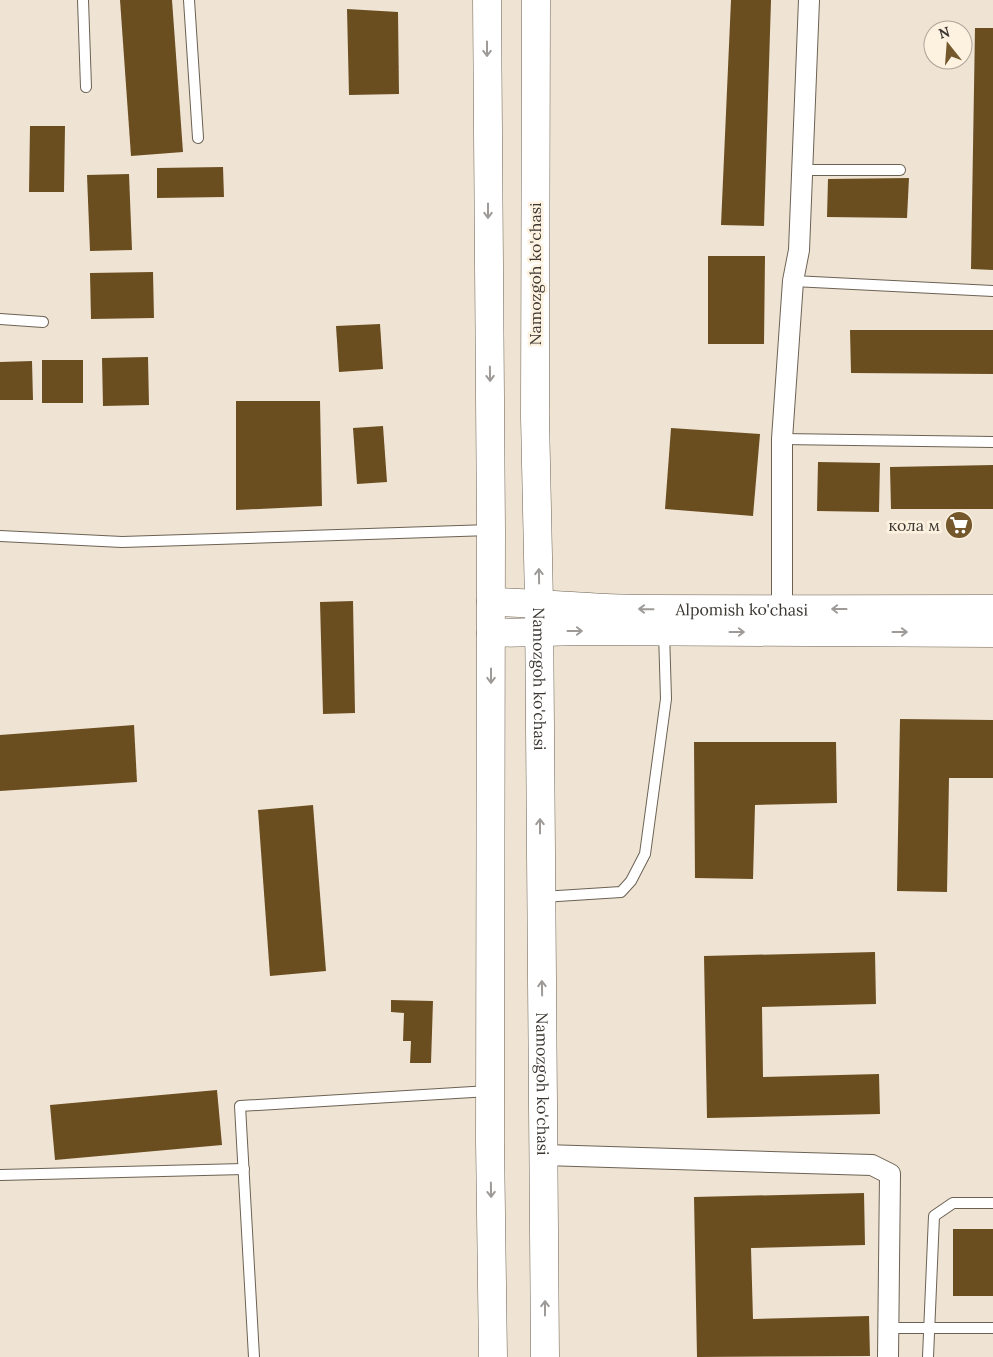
<svg xmlns="http://www.w3.org/2000/svg" width="993" height="1357" font-family="Lora,serif">
  <rect width="100%" height="100%" fill="#efe3d3"/>
  <g fill="#6b4e20">
    <path d="M120 0H172L183 152 131 156Z"/>
    <path d="M731 0H771L764 226 721 225Z"/>
    <path d="M347 9 398 12 399 94 349 95Z"/>
    <path d="M975 28H993V270L971 269Z"/>
    <path d="M30 126H65L64 192H29Z"/>
    <path d="M223 167 224 197 157 198V168Z"/>
    <path d="M129 174 132 250 90 251 87 175Z"/>
    <path d="M909 178 907 218 827 217 828 179Z"/>
    <path d="M708 256H765L764 344H708Z"/>
    <path d="M153 272 154 318 91 319 90 273Z"/>
    <path d="M380 324 383 369 339 372 336 326Z"/>
    <path d="M850 330H993V374L851 373Z"/>
    <path d="M148 357 149 405 103 406 102 358Z"/>
    <rect x="42" y="360" width="41" height="43"/>
    <path d="M32 361 33 400H0V362Z"/>
    <path d="M236 401H320L322 506 236 510Z"/>
    <path d="M383 426 387 482 357 484 353 428Z"/>
    <path d="M671 428 760 434 753 516 665 509Z"/>
    <path d="M818 462 880 463 879 512 817 511Z"/>
    <path d="M993 465V509H891L890 467Z"/>
    <path d="M353 601 355 713 323 714 320 602Z"/>
    <path d="M900 719 993 720V778H949L947 892 897 891Z"/>
    <path d="M134 725 137 782 0 791V735Z"/>
    <path d="M694 742H836L837 803 755 805 753 879 695 878Z"/>
    <path d="M313 805 326 971 270 976 258 810Z"/>
    <path d="M875 952 876 1004 762 1007 763 1077 879 1074 880 1114 707 1118 704 956Z"/>
    <path d="M391 1000 433 1001 431 1063H410L411 1041H403L404 1013 391 1012Z"/>
    <path d="M217 1090 222 1145 55 1160 50 1105Z"/>
    <path d="M864 1193 865 1245 751 1248 753 1319 869 1316 870 1356 697 1357 694 1197Z"/>
    <rect x="953" y="1229" width="40" height="67"/>
  </g>
  <g fill="none" stroke-linecap="round" stroke-linejoin="round">
    <defs>
      <g id="service">
        <path d="M83 0 86 87"/>
        <path d="M189 0 198 138"/>
        <path d="M802 170H900"/>
        <path d="M793 281 993 291"/>
        <path d="M0 319 43 322"/>
        <path d="M782 439 993 442"/>
        <path d="M0 536 122 542 490 530"/>
        <path d="M542 897 621 892 631 881 645 854 666 699 664 632"/>
        <path d="M0 1175 244 1169"/>
        <path d="M889 1328H993"/>
        <path d="M254 1357 240 1106 489 1091"/>
        <path d="M928 1357 934 1216 953 1203H993"/>
      </g>
      <g id="minor">
        <path d="M782 608V439L793 281 799 250 809 0"/>
        <path d="M544 1155 872 1165 890 1174 888 1357"/>
      </g>
      <g id="secondary">
        <path d="M487 0 491 530 490 1141 493 1357"/>
        <path id="s1" d="M536 0 535 417 539 602 545 1357"/>
        <path id="s2" d="M491 602C543 603 595 609 647 609 762 610 878 609 993 609"/>
        <path d="M491 633 584 631 993 633"/>
      </g>
    </defs>
    <use href="#service" stroke="#6c6254" stroke-width="12"/>
    <use href="#minor" stroke="#6c6254" stroke-width="22"/>
    <use href="#secondary" stroke="#6c6254" stroke-width="29"/>
    <use href="#service" stroke="#fff" stroke-width="10"/>
    <use href="#minor" stroke="#fff" stroke-width="20"/>
    <use href="#secondary" stroke="#fff" stroke-width="28"/>
  </g>
  <defs><path id="oneway-shaft" d="M-6 0H5M1.5-3L5.5 0L1.5 3" fill="none" stroke-width="1.6" stroke-linecap="round" stroke-linejoin="round" transform="scale(1.25)"/></defs>
  <g stroke="#9d9a98">
    <use href="#oneway-shaft" transform="translate(487 49) rotate(90)"/>
    <use href="#oneway-shaft" transform="translate(488 211) rotate(90)"/>
    <use href="#oneway-shaft" transform="translate(490 374) rotate(89)"/>
    <use href="#oneway-shaft" transform="translate(539 576) rotate(-91)"/>
    <use href="#oneway-shaft" transform="translate(646 609) rotate(-179)"/>
    <use href="#oneway-shaft" transform="translate(839 609) rotate(-180)"/>
    <use href="#oneway-shaft" transform="translate(575 631)"/>
    <use href="#oneway-shaft" transform="translate(737 632)"/>
    <use href="#oneway-shaft" transform="translate(900 632)"/>
    <use href="#oneway-shaft" transform="translate(491 676) rotate(90)"/>
    <use href="#oneway-shaft" transform="translate(540 826) rotate(-90)"/>
    <use href="#oneway-shaft" transform="translate(542 988) rotate(-91)"/>
    <use href="#oneway-shaft" transform="translate(491 1190) rotate(89)"/>
    <use href="#oneway-shaft" transform="translate(545 1308) rotate(-90)"/>
  </g>
  <defs>
    <symbol id="supermarket-disc" viewBox="-11 -11 22 22"><circle r="9.5" fill="#74572b" stroke="#fdf1e0"/><path d="M-6-5.5h2.5l.6 2H6L4.5 2H-2.5L-4.4-4H-6ZM-1.5 3.2a1.3 1.3 0 1 0 .1 0ZM3 3.2a1.3 1.3 0 1 0 .1 0Z" fill="#fff"/></symbol>
  </defs>
  <g fill-rule="evenodd">
    <use href="#supermarket-disc" x="943" y="509" width="32" height="32"/>
  </g>
  <g text-anchor="middle" dominant-baseline="central" stroke-width="5" stroke-linejoin="round" paint-order="stroke">
    <g font-size="16" fill="#3b3630" stroke="#fdf1e0">
      <text transform="translate(535 274) rotate(-90)">Namozgoh ko'chasi</text>
      <text stroke="none"><textPath href="#s2" startOffset="251">Alpomish ko'chasi</textPath></text>
      <text stroke="none"><textPath href="#s1" startOffset="679">Namozgoh ko'chasi</textPath></text>
      <text stroke="none"><textPath href="#s1" startOffset="1084">Namozgoh ko'chasi</textPath></text>
    </g>
    <g font-size="16" fill="#3b3630" stroke="#fdf1e0" text-anchor="end">
      <text x="940" y="525">кола м</text>
    </g>
  </g>
  <g transform="translate(948 45) rotate(343)"><circle r="24" fill="#fdf1e0" stroke="#afa69a"/>
  <path d="M0-4L9 19L0 12L-9 19Z" fill="#74572b"/>
  <text y="-8" font-size="14" font-weight="bold" text-anchor="middle" fill="#3b3630">N</text>
  </g>
</svg>
